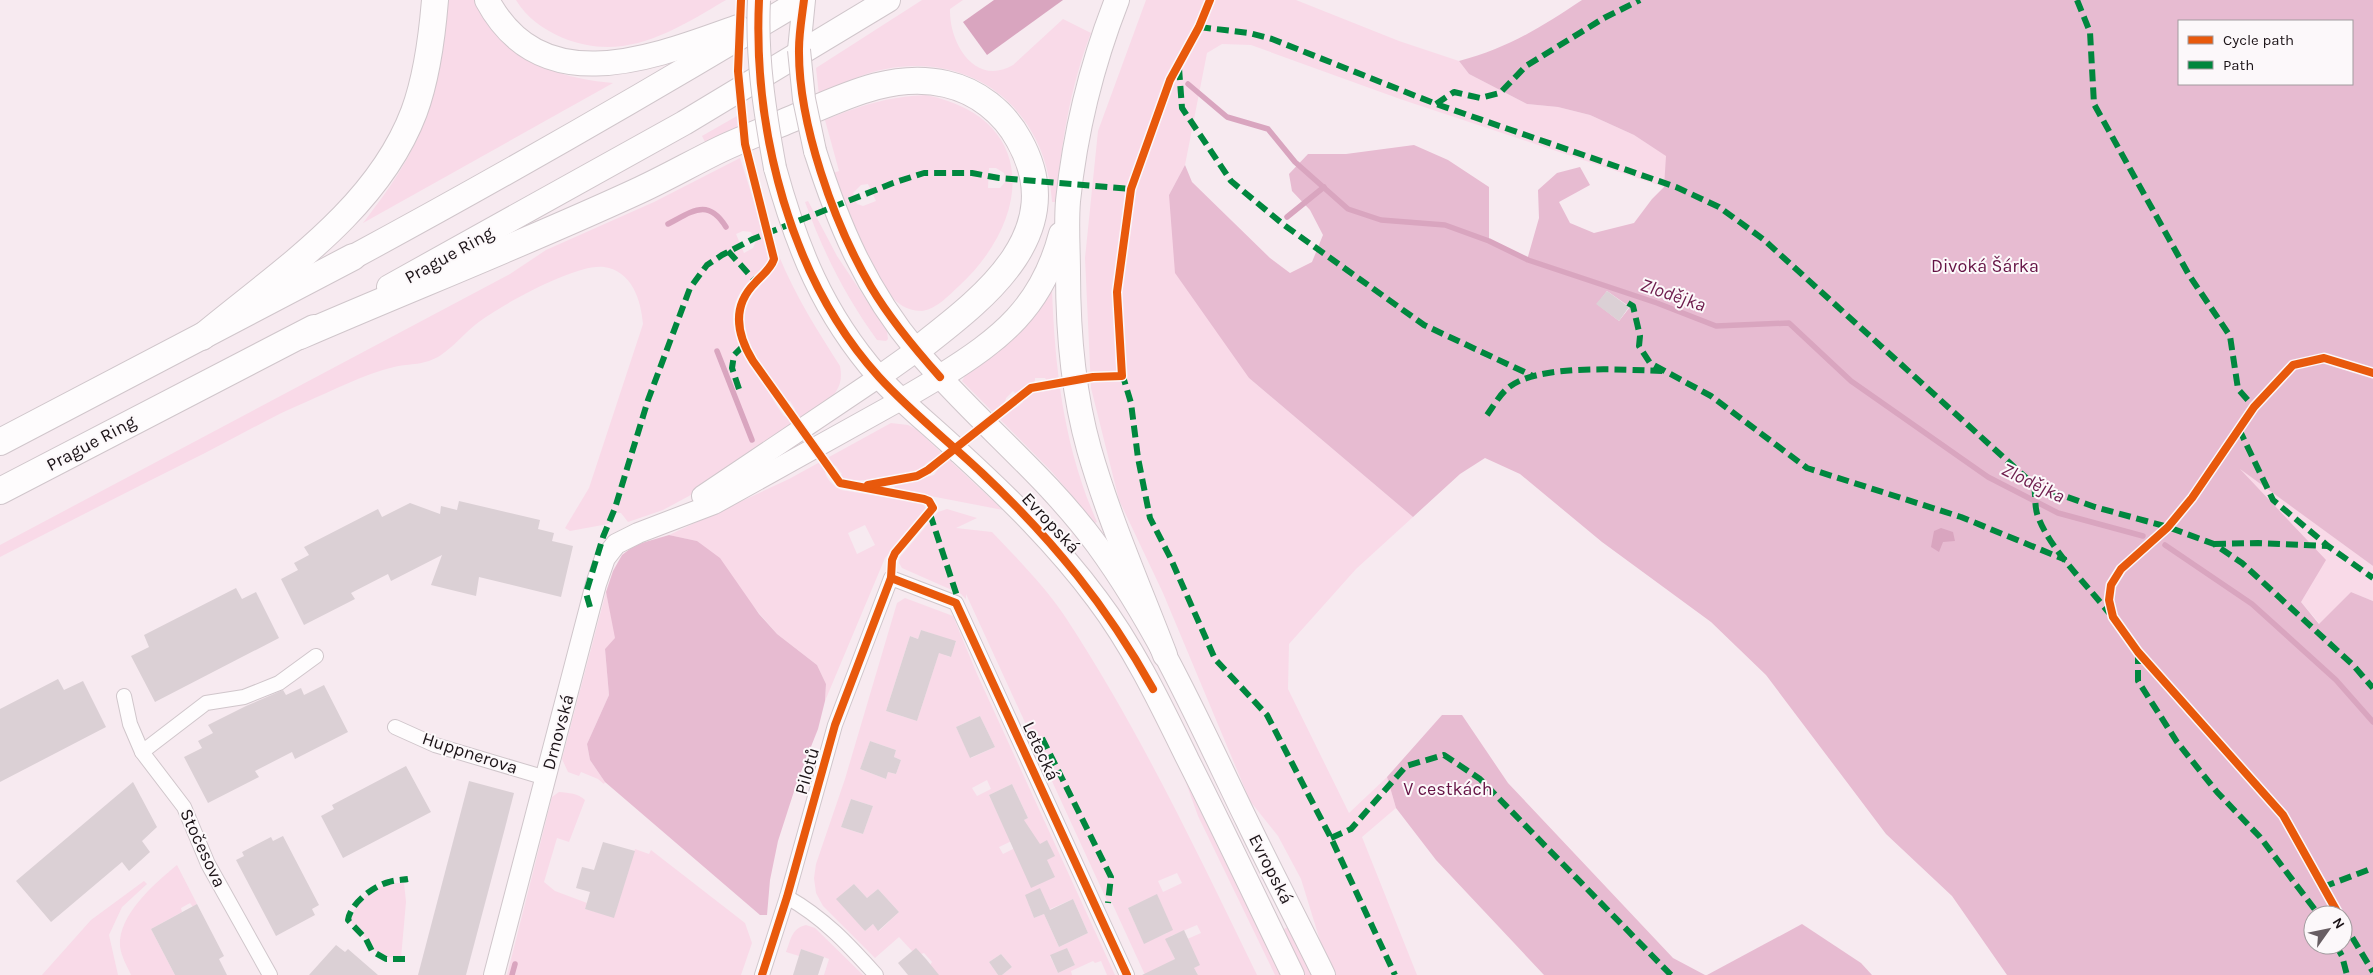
<svg xmlns="http://www.w3.org/2000/svg" width="2373" height="975" font-family="Karla,sans-serif">
  <rect width="100%" height="100%" fill="#f7eaf0"/>
  <g fill="#f9dae8" fill-rule="evenodd">
    <path d="M447 0H475C497 57 557 79 613 83L363 223C390 188 415 153 428 110 437 78 441 34 447 0Z"/>
    <path d="M516 0H726C673 31 625 63 563 38 544 30 526 17 516 0Z"/>
    <path d="M922 0H963L950 9C949 43 975 87 1013 65L1063 19 1091 33C1070 87 1061 145 1056 202H1052C1047 112 976 52 886 69 863 73 840 85 819 95L816 68Z"/>
    <path d="M1146 0H1296L1399 41 1459 61 1469 74 1527 104 1558 107 1590 115 1634 135 1667 156 1664 187 1400 99 1251 45 1222 44 1207 53 1185 165 1169 195 1249 378 1413 517 1356 569 1289 644 1288 689 1349 813 1387 777 1396 808 1362 837 1417 975H1335L1322 947 1301 879 1278 836 1250 801 1163 593 1119 500 1091 388 1085 258 1098 131Z"/>
    <path d="M926 95C1039 118 1032 219 959 286 949 295 937 309 922 311 913 311 904 308 897 302 889 295 883 284 878 274 860 242 846 208 833 173L839 171 825 120C862 105 886 97 926 95ZM989 168H996L1004 173 1006 181 1000 188H988ZM868 184 876 201 863 206 857 204 853 193 861 185Z"/>
    <path d="M737 116 739 129 706 144 702 136Z"/>
    <path d="M740 158 770 252C770 268 752 277 743 289 718 321 746 359 765 387 771 396 777 407 784 416L790 419 794 416 795 409 790 401 787 402C771 379 737 342 741 313 743 303 750 294 756 286 765 277 778 269 779 256 795 295 817 330 840 366 843 381 839 390 828 401L689 496 663 510 628 522 621 513H612L611 522 608 524 570 531 565 528 589 488 643 324C641 300 632 271 604 267 576 263 497 307 475 325 463 335 453 347 441 355 424 366 411 363 394 367 364 374 334 390 306 402 272 416 239 436 205 453 137 487 68 522 0 557V545L510 274 546 250 654 202ZM743 231 751 232 756 241 753 248 744 253 736 234Z"/>
    <path d="M808 201 837 256 887 331 888 339 886 341 877 340C846 297 823 252 805 202Z"/>
    <path d="M1052 290C1055 371 1064 447 1097 522L1095 523 1052 472 962 381 966 374 1035 314ZM1035 378H1045L1050 386 1046 390 1037 392 1036 389 1021 399 1023 402C1019 406 1015 410 1008 409L1005 402 1006 398 1013 391 1016 394 1035 381Z"/>
    <path d="M891 423 908 425 916 429 1003 510 894 489 895 485 934 475 940 466 935 460C924 461 924 469 917 471 903 476 850 486 839 476L842 474 836 466 830 464 826 466C822 476 832 485 841 490L922 503 927 510 885 558 825 701 826 684 817 665 777 634 697 541 669 535 789 479ZM865 525 875 545 857 554 848 533Z"/>
    <path d="M2237 466 2373 566V601L2351 592 2320 624 2301 602Z"/>
    <path d="M947 509 977 518 956 528 992 532C1016 557 1048 590 1066 618 1140 731 1198 854 1257 975H1198L1196 971 1193 972 1192 969 1197 966 1185 940 1201 933 1197 925 1171 936 1169 947 1175 959 1145 975 1112 903H1108L966 594V599L961 594 902 568 899 563 900 557 938 512ZM1177 873 1182 883 1163 892 1158 881ZM1157 895 1167 933 1144 943 1128 908Z"/>
    <path d="M606 592 616 638 605 649 609 695 587 744 590 760 605 782 604 784 598 779 581 772 579 776 568 772 562 759Z"/>
    <path d="M905 598 953 616 977 674 1115 975H1107L1101 961 1095 963 1093 961 1071 971 1072 975H1002L1012 967 1001 954 989 962 998 975H930V965L932 962 924 953 921 954 912 951 899 937 875 958 823 906 816 893 814 878 816 864 845 779 897 603ZM921 630 956 642 950 657 945 655 947 648 941 646 917 721 886 711 910 636 918 639ZM980 716 995 747 971 758 956 727ZM870 741 896 750 894 757 901 760 896 774 888 772 886 779 860 769ZM987 780 991 789 977 796 972 788ZM1012 784 1028 818 1005 829 989 795ZM851 799 873 806 863 834 841 827ZM1018 838 1021 845 1003 854 999 847ZM854 884 867 898 878 889 899 912 879 931 873 924 865 931 837 899ZM1043 898 1048 910 1073 899 1088 933 1059 947 1044 914 1034 918 1029 905ZM1067 948 1075 965 1058 973 1050 956Z"/>
    <path d="M1185 780 1281 975H1275L1198 816Z"/>
    <path d="M559 792C569 793 578 793 585 800L569 842 557 838 544 882 555 891 587 903 585 909 614 917 635 849 649 854 651 850 745 923 752 943 741 975H507L552 797Z"/>
    <path d="M177 865 197 904 193 907 190 903 181 908 182 912 151 929 175 975H131C127 966 121 956 120 946 118 915 155 883 177 865Z"/>
    <path d="M144 881 147 884 122 907 109 935 118 975H42L91 920Z"/>
    <path d="M387 883H404L406 902 401 958 386 957 372 949 367 939 352 924 350 916 366 895Z"/>
    <path d="M806 925 815 928 863 975H824L829 959 801 949 799 956 786 952C791 939 792 928 806 925Z"/>
    <path d="M1288 927 1312 975H1304L1282 930Z"/>
  </g>
  <g fill="#e7bbd1" fill-rule="evenodd">
    <path d="M1582 0H2373V566L2240 469 2326 560 2301 602 2319 624 2351 592 2373 601V975H2007L1952 896 1886 834 1766 675 1711 622 1602 542 1520 474 1485 458 1460 474 1413 517 1249 378 1175 273 1169 195 1185 165 1192 182 1270 258 1290 273 1312 262 1323 235 1310 210 1292 191 1289 174 1308 154H1346L1414 145 1448 160 1489 187V241L1527 260 1539 218 1538 190 1557 173 1580 167 1590 185 1559 202 1570 223 1594 233 1634 223 1652 199 1664 187 1666 156 1634 135 1590 115 1558 107 1527 104 1469 74 1459 61C1508 48 1540 28 1582 0ZM2179 21H2352V84H2179ZM1607 291 1630 307 1619 321 1597 304ZM2313 915H2343V945H2313Z"/>
    <path d="M669 535 697 541 720 558 759 614 777 634 817 665 826 684 825 701 818 729 797 782 778 841 770 880 767 915H760L605 782 590 760 587 744 609 695 605 649 615 638 606 592 613 571 622 555 635 545Z"/>
    <path d="M1442 715H1462L1508 783 1673 958 1705 975H1544L1436 860 1396 808 1387 777Z"/>
    <path d="M1802 924 1861 963 1872 975H1707Z"/>
  </g>
  <g fill="#d9a5bf">
    <path d="M994 0H1063L987 55 963 22Z"/>
    <path d="M1941 528 1953 532 1955 541 1943 542 1939 552 1931 547 1934 531Z"/>
  </g>
  <g fill="none" stroke-linecap="round" stroke-linejoin="round">
    <g stroke="#d9a5bf" stroke-width="5.5">
      <path d="M1188 84 1227 117 1268 129 1295 162 1348 209 1381 220 1445 225 1489 241 1528 260 1657 303 1716 326 1789 323 1851 381 1988 477 2058 513 2143 536"/>
      <path d="M1287 217 1324 187"/>
      <path d="M668 224C693 211 708 198 726 227"/>
      <path d="M717 351 752 440"/>
      <path d="M2165 545 2252 604 2336 680 2373 722"/>
      <path d="M512 975 515 964"/>
    </g>
  </g>
  <g fill="#dbd0d5">
    <path d="M1607 291 1629 307 1619 321 1596 304Z"/>
    <path d="M459 501 540 520 538 529 554 533 552 541 573 546 561 597 479 577 476 596 431 585 442 555 391 581 388 574 351 593 355 599 304 625 281 579 298 570 294 563 309 555 304 547 378 509 382 517 410 503 440 514 441 506 457 510Z"/>
    <path d="M236 588 242 599 256 592 279 638 155 702 131 656 149 647 144 635Z"/>
    <path d="M921 630 956 641 951 657 939 653 917 721 886 711 910 636 918 639Z"/>
    <path d="M58 679 64 690 83 681 106 727 0 782V709Z"/>
    <path d="M324 685 348 732 295 759 292 752 255 771 259 777 208 803 184 757 202 748 198 741 213 733 208 725 246 706 283 690 286 695 301 688 304 695Z"/>
    <path d="M980 716 995 747 970 758 956 727Z"/>
    <path d="M870 741 896 750 894 757 901 760 896 774 888 772 886 779 860 769Z"/>
    <path d="M406 766 431 812 343 858 321 816 334 809 332 805Z"/>
    <path d="M469 781 514 793 505 828 466 975H418Z"/>
    <path d="M133 782 157 827 142 841 150 852 129 871 122 862 51 922 16 881Z"/>
    <path d="M1012 784 1028 818 1024 820 1040 844 1047 840 1055 856 1047 860 1055 877 1031 888 989 795Z"/>
    <path d="M851 799 873 806 863 834 841 827Z"/>
    <path d="M283 836 319 905 312 909 315 915 276 936 236 860 244 856 242 852 271 837 273 841Z"/>
    <path d="M603 842 635 851 614 918 585 909 590 892 576 888 582 867 594 870Z"/>
    <path d="M854 884 867 898 878 889 899 912 878 931 873 924 865 931 836 899Z"/>
    <path d="M1040 888 1050 910 1073 899 1088 933 1059 947 1044 914 1034 918 1025 895Z"/>
    <path d="M1157 894 1173 930 1144 944 1128 908Z"/>
    <path d="M197 904 224 956 219 959 227 975H175L151 929Z"/>
    <path d="M1184 930 1200 965 1194 968 1198 975H1142L1175 959 1165 939Z"/>
    <path d="M336 945 345 952 348 949 378 975H309Z"/>
    <path d="M916 948 926 959 939 975H908L898 963Z"/>
    <path d="M1067 948 1075 965 1058 973 1050 955Z"/>
    <path d="M801 949 824 957 818 975H793Z"/>
    <path d="M1001 954 1012 967 1002 975H998L989 962Z"/>
  </g>
  <g fill="none" stroke-linecap="round" stroke-linejoin="round">
    <defs>
      <g id="minor">
        <path d="M124 696 130 724 142 752 184 807 208 864 270 975"/>
        <path d="M395 727 435 745 546 778"/>
        <path d="M142 752 206 703 244 697 279 683 316 656"/>
        <path d="M787 897C824 918 848 944 876 975"/>
        <path d="M762 975 787 897 835 725 891 578 956 603 1127 975"/>
      </g>
      <g id="secondary">
        <path d="M702 496 879 377"/>
        <path d="M494 975 596 584 605 558 616 544 638 533 714 504 901 400"/>
      </g>
      <g id="primary">
        <path d="M799 50 804 0"/>
        <path d="M815 151C839 226 866 290 917 351 974 419 1045 474 1097 545 1159 630 1201 727 1247 821 1272 873 1299 924 1324 975"/>
        <path d="M775 168C797 248 823 313 878 376 903 404 933 427 960 453 1009 498 1057 545 1097 599 1134 648 1161 705 1188 760 1224 831 1258 903 1293 975"/>
        <path d="M879 377 917 350"/>
        <path d="M901 400 940 377"/>
      </g>
      <g id="trunk">
        <path d="M487 0C542 103 654 57 738 27"/>
        <path d="M1117 0C1092 64 1075 133 1068 201 1066 225 1068 249 1068 273 1068 332 1073 392 1089 449 1109 519 1139 587 1165 655"/>
        <path d="M353 257C505 175 654 89 802 0"/>
        <path d="M389 287 684 123 888 0"/>
        <path d="M940 377C1001 339 1042 307 1061 234"/>
      </g>
      <g id="motorway">
        <path d="M300 336C413 287 528 242 640 190 668 177 694 162 721 149 745 138 770 128 794 118 841 98 893 71 946 84 977 91 1004 112 1019 140 1072 234 981 300 917 350"/>
        <path d="M202 337C280 272 377 210 414 112 427 77 432 37 435 0"/>
        <path d="M0 442 353 257"/>
        <path d="M0 491 314 328"/>
      </g>
    </defs>
    <use href="#minor" stroke="#d0c6cb" stroke-width="16"/>
    <use href="#secondary" stroke="#d0c6cb" stroke-width="22"/>
    <use href="#primary" stroke="#d0c6cb" stroke-width="24"/>
    <use href="#trunk" stroke="#d0c6cb" stroke-width="26"/>
    <use href="#motorway" stroke="#d0c6cb" stroke-width="28"/>
    <use href="#minor" stroke="#fefcfd" stroke-width="14"/>
    <use href="#secondary" stroke="#fefcfd" stroke-width="20"/>
    <use href="#primary" stroke="#fefcfd" stroke-width="22"/>
    <use href="#trunk" stroke="#fefcfd" stroke-width="24"/>
    <use href="#motorway" stroke="#fefcfd" stroke-width="26"/>
    <defs>
      <g id="primary-bridge">
        <path d="M759 0C756 57 765 113 775 168"/>
        <path d="M799 50 804 99 815 151"/>
      </g>
    </defs>
    <use href="#primary-bridge" stroke="#d0c6cb" stroke-width="24" stroke-linecap="butt"/>
    <use href="#primary-bridge" stroke="#fefcfd" stroke-width="22"/>
    <g stroke="#00873e" stroke-width="6" stroke-dasharray="12 6" stroke-linecap="butt">
      <path d="M2077 0 2090 32 2094 104 2189 275 2230 336 2238 389 2254 407"/>
      <path d="M1199 27 1249 33 1272 39 1436 104 1676 187 1719 207 1763 239 2034 485 2095 507 2168 527 2214 544 2242 563 2353 665 2373 688"/>
      <path d="M1179 68 1182 108 1231 181 1284 225 1424 325 1533 376"/>
      <path d="M1436 104 1454 92 1480 98 1500 93 1526 66 1604 18 1640 0"/>
      <path d="M728 251 756 282"/>
      <path d="M1628 303 1633 306 1640 336 1639 346 1650 363 1711 396 1807 468 1961 517 2066 560"/>
      <path d="M1122 373 1131 403 1138 458 1150 518 1170 557 1215 659 1267 715 1331 838 1395 975"/>
      <path d="M739 389 732 368 734 355 744 345"/>
      <path d="M1487 415C1493 407 1500 394 1508 388 1537 363 1625 370 1663 371"/>
      <path d="M2239 429 2273 500 2328 546 2373 578"/>
      <path d="M2034 485C2036 496 2034 509 2039 519 2051 550 2088 586 2109 613"/>
      <path d="M930 514 957 596 956 603"/>
      <path d="M2214 544 2258 543 2328 546"/>
      <path d="M590 607 586 593 603 537 615 508 648 400 690 288 707 265 722 255 753 239 893 183 924 173H972L999 178 1131 189"/>
      <path d="M2138 652V681L2177 742 2217 792 2260 837 2319 915"/>
      <path d="M1042 738 1111 877 1108 903"/>
      <path d="M1331 838 1351 829 1406 766 1444 755 1480 779 1671 975"/>
      <path d="M2323 887 2373 868"/>
      <path d="M2343 922 2373 972"/>
      <path d="M2336 945 2342 956 2347 975"/>
      <path d="M405 959H386L372 951 366 939 348 920C350 904 373 886 389 882 394 880 402 880 408 879"/>
    </g>
    <defs>
      <g id="cycleway">
        <path d="M741 0 738 71 745 144 774 259C771 269 761 276 755 283 731 307 737 335 753 361L840 483 924 499 929 501 933 508 895 553 892 560 891 578 835 725 787 897 762 975"/>
        <path d="M759 0C753 130 790 279 879 377 911 412 948 441 982 473 1053 540 1106 605 1153 689"/>
        <path d="M804 0C802 16 799 33 799 49 798 123 834 224 871 287 890 319 915 349 940 377"/>
        <path d="M868 485 917 476 928 470 1031 388 1093 377 1122 376 1117 292 1131 189 1170 80 1199 27 1210 0"/>
        <path d="M891 578 956 603 1127 975"/>
        <path d="M2339 915 2283 815 2138 652 2113 617 2109 600 2111 585 2121 569 2168 527 2192 498 2254 407 2293 365 2324 358 2373 373"/>
      </g>
    </defs>
    <use href="#cycleway" stroke="#fcf8fa" stroke-width="11"/>
    <use href="#cycleway" stroke="#e8590c" stroke-width="8"/>
  </g>
  <g text-anchor="middle" dominant-baseline="central" stroke-width="4" stroke-linejoin="round" paint-order="stroke">
    <g font-size="18" fill="#1b1317" stroke="#fcf8fa">
      <text transform="translate(449 255) rotate(-29)">Prague Ring</text>
      <text transform="translate(91 443) rotate(-28)">Prague Ring</text>
      <text transform="translate(1051 523) rotate(47)">Evropská</text>
      <text transform="translate(558 732) rotate(-75)">Drnovská</text>
      <text transform="translate(1041 751) rotate(65)">Letecká</text>
      <text transform="translate(470 753) rotate(18)">Huppnerova</text>
      <text transform="translate(807 771) rotate(-74)">Pilotů</text>
      <text transform="translate(203 848) rotate(65)">Stočesova</text>
      <text transform="translate(1271 869) rotate(63)">Evropská</text>
    </g>
    <g font-size="18" fill="#641244" stroke="#fcf8fa">
      <text x="1985" y="266">Divoká Šárka</text>
      <text x="1448" y="789">V cestkách</text>
    </g>
    <g font-size="19" font-style="italic" fill="#6d1c4c" stroke="#fcf8fa">
      <text transform="translate(1673 295) rotate(19)">Zlodějka</text>
      <text transform="translate(2033 483) rotate(26)">Zlodějka</text>
    </g>
  </g>
  <rect x="2178" y="20" width="175" height="65" fill="#fcf8fa" stroke="#a29c9f"/>
  <rect x="2188" y="36" width="25" height="8" fill="#e8590c" stroke="#a29c9f"/>
  <text x="2223" y="45" font-size="15" fill="#1b1317">Cycle path</text>
  <rect x="2188" y="61" width="25" height="8" fill="#00873e" stroke="#a29c9f"/>
  <text x="2223" y="70" font-size="15" fill="#1b1317">Path</text>
  <g transform="translate(2328 930) rotate(57)"><circle r="24" fill="#fcf8fa" stroke="#a29c9f"/>
  <path d="M0-4L9 19L0 12L-9 19Z" fill="#685e63"/>
  <text y="-8" font-size="14" font-weight="bold" text-anchor="middle" fill="#1b1317">N</text>
  </g>
</svg>
